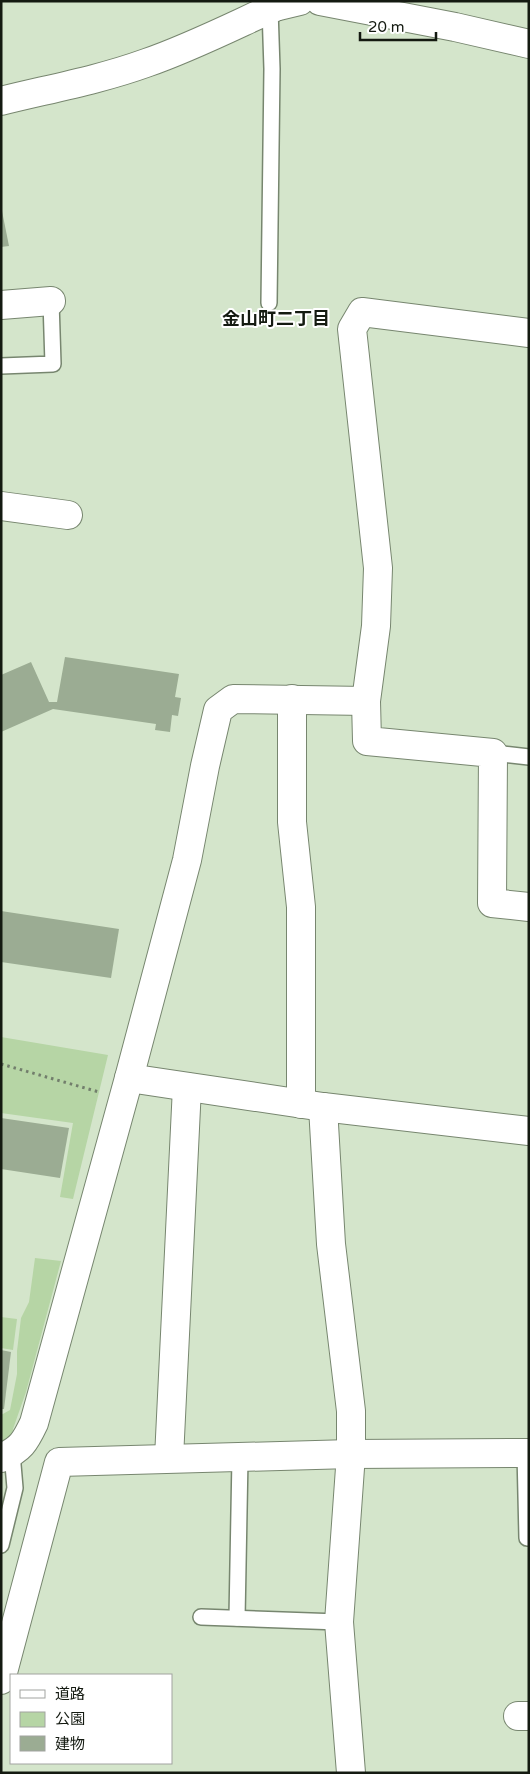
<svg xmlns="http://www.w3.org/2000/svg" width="530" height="1774" font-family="'Varela Round','Noto Sans JP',sans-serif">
  <rect width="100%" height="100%" fill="#d4e5cb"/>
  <g fill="#b6d5a5">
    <path d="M1 1037 108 1055 73 1199 60 1197 73 1123 1 1113Z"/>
    <path d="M35 1258 61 1261 26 1392 13 1429 11 1444 1 1449V1415L10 1410 17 1374V1351L21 1318 29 1302Z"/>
    <path d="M1 1317 17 1319 13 1350 1 1348Z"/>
  </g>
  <g fill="#9bac93">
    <path d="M1 206 9 246 1 247Z"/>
    <path d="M65 657 179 674 175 697 181 698 178 716 172 715 170 732 155 730 156 724 53 709 1 732V675L31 662 49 702H57Z"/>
    <path d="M1 911 119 929 111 978 1 962Z"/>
    <path d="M1 1118 69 1128 60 1178 1 1169Z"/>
    <path d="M1 1350 11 1352 4 1409H1Z"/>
  </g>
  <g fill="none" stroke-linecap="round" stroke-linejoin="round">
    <defs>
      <g id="lane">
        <path d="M269 303 272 69 270 9"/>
        <path d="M1 366 53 364 51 301"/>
        <path d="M493 753 529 757"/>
        <path d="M525 1453 527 1538H529"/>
        <path d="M1 1545 15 1488 12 1453"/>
        <path d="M201 1617 339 1622"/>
        <path d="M237 1618 240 1458"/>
      </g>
      <g id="street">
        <path d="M1 305 51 301"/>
        <path d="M529 333 362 312 352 329 378 568 376 626 366 701 367 741 493 753 492 903 529 907"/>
        <path d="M1 506 68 515"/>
        <path d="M292 699V822L301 907V1104"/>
        <path d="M129 1078 323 1107 529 1131"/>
        <path d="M323 1107 331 1244 351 1411V1454L339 1622 351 1773"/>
        <path d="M1 1458C21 1449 25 1442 34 1423L129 1078 187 860 205 766 218 710 233 699 366 701"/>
        <path d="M169 1458 187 1087"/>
        <path d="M1 1680 59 1462 351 1454 529 1453"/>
        <path d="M518 1716H529"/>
      </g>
      <path id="secondary" d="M1 101C49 89 99 80 146 63 190 48 233 26 275 7"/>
      <g id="primary">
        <path d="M272 1 275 7 300 1"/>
        <path d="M320 1 455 27 529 44"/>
      </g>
    </defs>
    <use href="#lane" stroke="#77866f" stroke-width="18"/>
    <use href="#street" stroke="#77866f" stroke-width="30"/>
    <use href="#secondary" stroke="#77866f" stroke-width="30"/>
    <use href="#primary" stroke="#77866f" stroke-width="30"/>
    <path stroke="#727e6c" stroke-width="3" stroke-dasharray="2.5 4" stroke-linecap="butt" d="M1 1064 99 1092"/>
    <use href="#lane" stroke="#fff" stroke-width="15"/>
    <use href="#street" stroke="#fff" stroke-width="28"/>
    <use href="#secondary" stroke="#fff" stroke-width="28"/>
    <use href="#primary" stroke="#fff" stroke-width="28"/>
  </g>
  <g text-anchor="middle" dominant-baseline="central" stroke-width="4" stroke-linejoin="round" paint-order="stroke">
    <g font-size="18" font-weight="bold" fill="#141a11" stroke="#fff">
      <text x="276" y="319">金山町二丁目</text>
    </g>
  </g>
  <rect width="530" height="1774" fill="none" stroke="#141a11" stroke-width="5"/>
  <rect x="10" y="1674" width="162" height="90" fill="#ffffff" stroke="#a1a3a0"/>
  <rect x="20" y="1690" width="25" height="8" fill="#ffffff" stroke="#a1a3a0"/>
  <text x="55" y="1699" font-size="15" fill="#141a11">道路</text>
  <rect x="20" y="1712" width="25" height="15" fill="#b6d5a5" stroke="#a1a3a0"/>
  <text x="55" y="1724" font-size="15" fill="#141a11">公園</text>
  <rect x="20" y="1736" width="25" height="15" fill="#9bac93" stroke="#a1a3a0"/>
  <text x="55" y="1749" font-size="15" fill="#141a11">建物</text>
  <path d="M360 32v8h76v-8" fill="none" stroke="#141a11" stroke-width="2.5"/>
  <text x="368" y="32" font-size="15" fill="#141a11" stroke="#ffffff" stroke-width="4" paint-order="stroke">20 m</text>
</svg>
